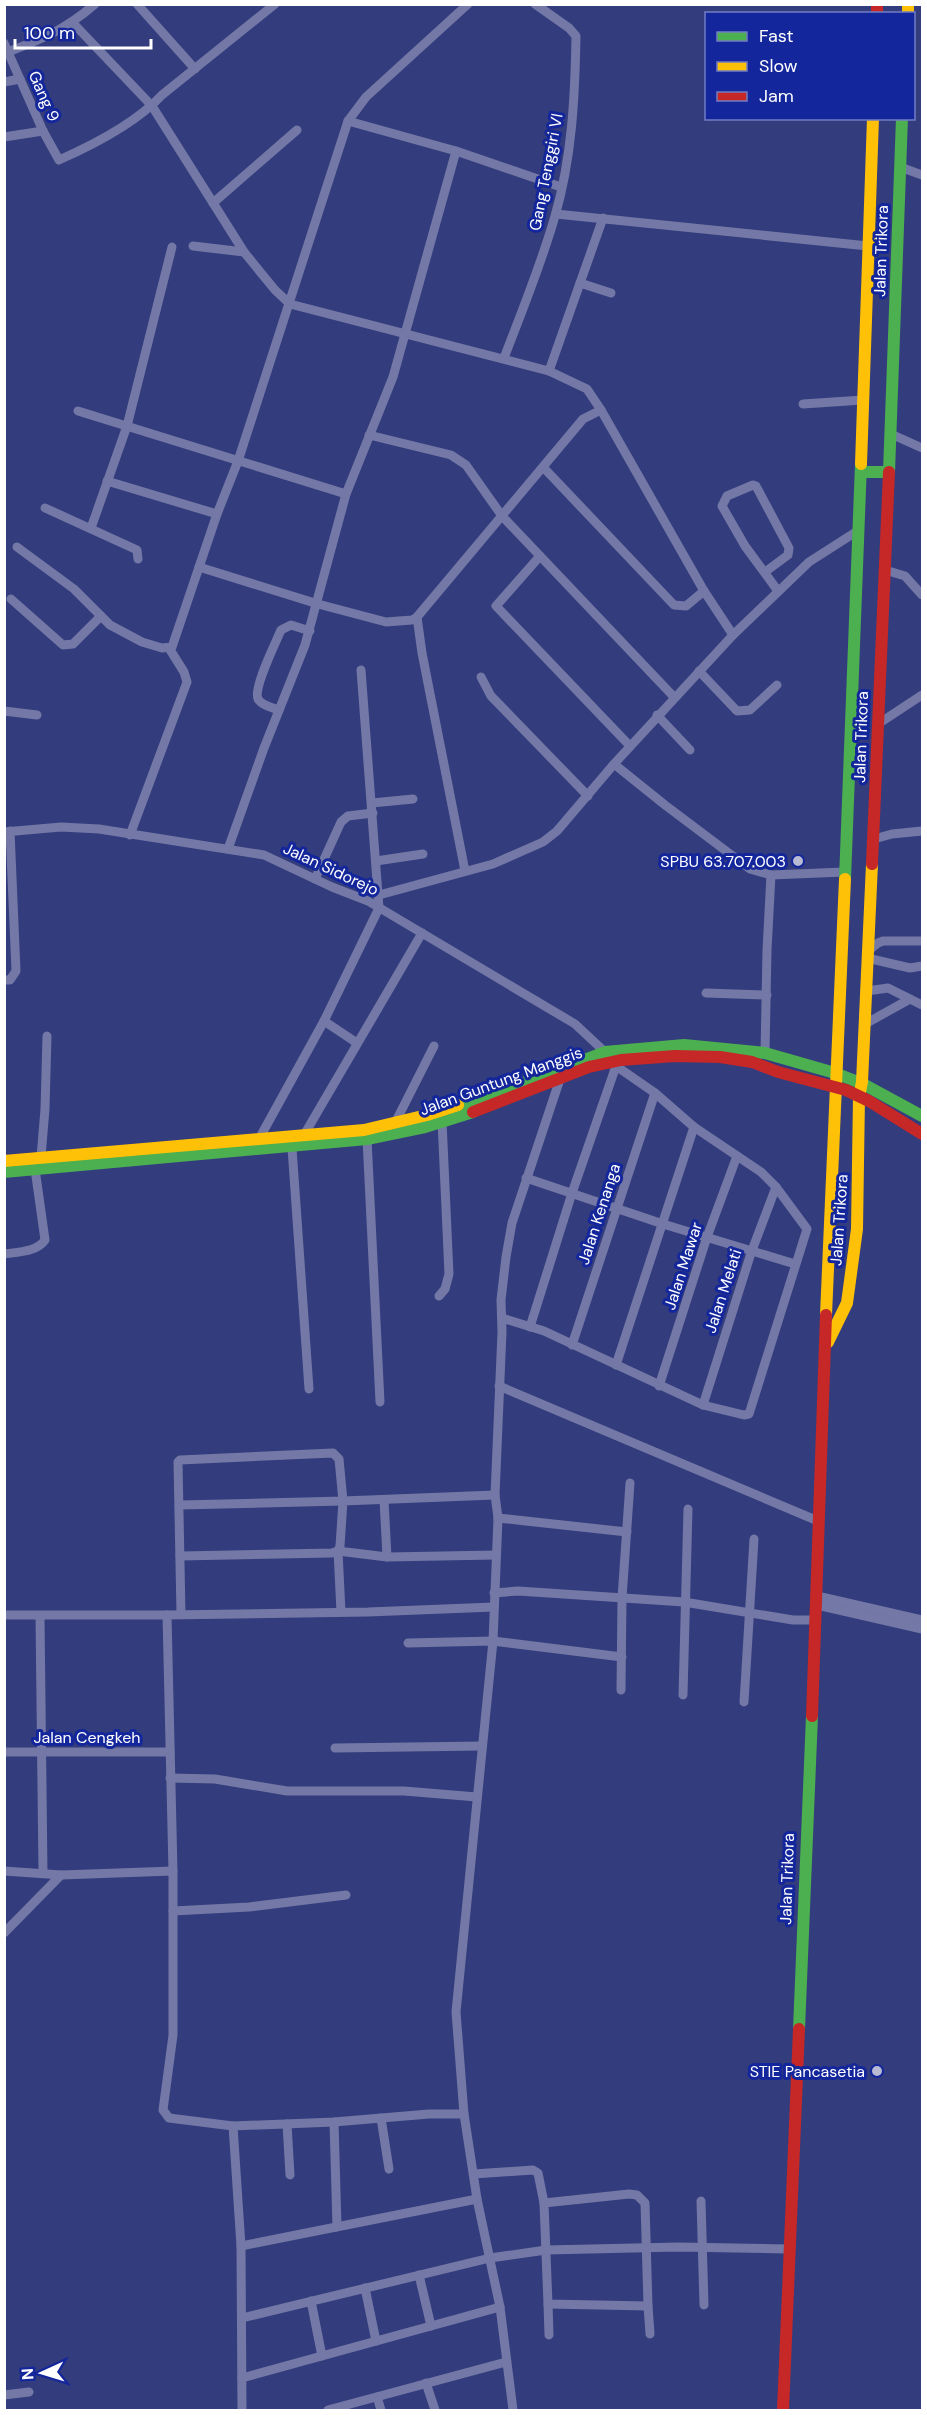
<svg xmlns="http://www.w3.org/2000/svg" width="927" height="2415" font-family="'DM Sans',sans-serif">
  <rect width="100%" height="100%" fill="#333c7c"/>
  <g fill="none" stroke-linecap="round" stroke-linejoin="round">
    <g stroke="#7378a6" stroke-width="9">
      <path d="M137 4 195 69"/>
      <path d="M73 23 152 106 244 252 275 290 290 304 549 371 587 389 601 410 704 591 733 635"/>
      <path d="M4 43 43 131 59 160C93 145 137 122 162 95L275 4"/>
      <path d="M8 52C44 38 65 30 95 4"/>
      <path d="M4 82 20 79"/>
      <path d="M348 121 366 97 468 4"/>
      <path d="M4 137 43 131"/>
      <path d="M900 167 922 175"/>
      <path d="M213 203 297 130"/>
      <path d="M556 214 868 246"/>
      <path d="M193 246 244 252"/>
      <path d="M580 283 611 293"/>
      <path d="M504 358C522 311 541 265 555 216 572 158 575 96 576 36L569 28 535 4"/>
      <path d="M549 371 603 218"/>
      <path d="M803 404 863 400"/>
      <path d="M78 411 346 494"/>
      <path d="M891 434 922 448"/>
      <path d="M369 435 451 455 466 465 502 516 674 697"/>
      <path d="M543 467 674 605 686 606 704 591"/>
      <path d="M107 481 217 514"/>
      <path d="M45 508 137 550 138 559"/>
      <path d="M91 528 127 426 172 247"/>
      <path d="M17 547 74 589 110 625 142 642 162 648 172 647 217 514 238 461 348 121 456 151 561 187"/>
      <path d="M540 556 496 606 630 746"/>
      <path d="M199 567 318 604 386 622 412 620 417 617 583 419 601 410"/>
      <path d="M885 570 905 576 922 595"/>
      <path d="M765 572 788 555 789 548 756 486 753 485 727 496 722 506 745 546 778 591"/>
      <path d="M11 599 63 645 73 644 101 616"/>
      <path d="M417 617 422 653 465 871"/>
      <path d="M699 671 737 711 750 710 777 685"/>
      <path d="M481 677 491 696 588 796"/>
      <path d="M279 710C273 708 261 705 258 699 253 688 276 642 281 630L291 625 310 631"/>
      <path d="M4 711 37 715"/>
      <path d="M657 715 690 750"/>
      <path d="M878 724 922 695"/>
      <path d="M614 764 665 805 750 869 771 875 844 872"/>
      <path d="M372 803 413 799"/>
      <path d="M4 832 61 827 99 829 264 855 332 887 368 901 575 1024 605 1052"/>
      <path d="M130 835 187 682 184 672 169 648"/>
      <path d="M874 839 892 834 922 831"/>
      <path d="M228 849 264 748 305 645 346 494 393 377 456 151"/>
      <path d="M376 861 423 854"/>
      <path d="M315 879 341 822 348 816 373 813"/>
      <path d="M379 895 493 864 543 842 557 831 614 764 733 635 809 562 859 530"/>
      <path d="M868 951 878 943 883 941H922"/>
      <path d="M867 958 910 968 922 966"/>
      <path d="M4 980H10L16 971 10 831"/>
      <path d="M867 991 888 988 922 1005"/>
      <path d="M706 993 767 995"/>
      <path d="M324 1021 357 1043"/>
      <path d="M865 1024 910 999"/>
      <path d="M765 1053 767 950 771 875"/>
      <path d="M395 1123 434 1046"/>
      <path d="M304 1135 422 933"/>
      <path d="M259 1139 324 1021 379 908 361 670"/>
      <path d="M367 1139 380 1402"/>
      <path d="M292 1148 309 1389"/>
      <path d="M41 1157 45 1109 47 1036"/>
      <path d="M526 1178 663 1224 795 1264"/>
      <path d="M4 1254C18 1252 37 1252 45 1240L35 1169"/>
      <path d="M439 1296 445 1289 449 1274 442 1121"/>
      <path d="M502 1318 544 1331 703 1405 744 1415 749 1414 807 1229 776 1187 761 1172 694 1127 655 1093 616 1066"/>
      <path d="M530 1327 572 1193 616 1066 615 1063"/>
      <path d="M572 1345 655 1093"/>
      <path d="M616 1365 694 1127"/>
      <path d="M499 1386 818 1521"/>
      <path d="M659 1386 707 1237 737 1156"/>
      <path d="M703 1405 751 1253 776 1187"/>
      <path d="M384 1500 387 1557"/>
      <path d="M180 1505 343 1501 339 1459 333 1453 180 1460 178 1462 181 1614"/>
      <path d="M498 1518 627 1532"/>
      <path d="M180 1556 332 1553 338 1551 340 1546 343 1501 495 1495"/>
      <path d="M494 1593 518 1591 684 1602 793 1620H815"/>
      <path d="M817 1596 922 1620"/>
      <path d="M817 1605 922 1629"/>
      <path d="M341 1612 338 1551 387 1557 496 1555"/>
      <path d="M4 1615H167"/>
      <path d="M40 1616 43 1873"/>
      <path d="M408 1643 493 1641 622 1657"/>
      <path d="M621 1690 622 1598 630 1483"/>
      <path d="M683 1695 688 1509"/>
      <path d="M744 1702 754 1539"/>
      <path d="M335 1748 482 1746"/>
      <path d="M4 1752H170"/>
      <path d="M170 1778 215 1779 287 1791H404L477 1797"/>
      <path d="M4 1871 61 1875 173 1871"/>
      <path d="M173 1911 249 1907 346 1895"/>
      <path d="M4 1933 61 1875"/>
      <path d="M464 2114H429L334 2122 233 2126 169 2118 163 2110 173 2035V1871L167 1615 368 1612 494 1607"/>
      <path d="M381 2118 389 2169"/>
      <path d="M334 2122 337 2227"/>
      <path d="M287 2124 290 2175"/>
      <path d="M233 2126 241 2246 242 2410"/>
      <path d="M474 2174 533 2170 538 2173 544 2203"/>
      <path d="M629 2194 637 2195 645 2203 648 2306 548 2304 544 2203Z"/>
      <path d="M701 2201 704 2305"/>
      <path d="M241 2246 477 2199"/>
      <path d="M419 2275 431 2326"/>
      <path d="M365 2288 376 2341"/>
      <path d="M311 2301 322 2356"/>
      <path d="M548 2304 549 2335"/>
      <path d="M648 2306 650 2334"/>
      <path d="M242 2318 490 2258 546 2250 678 2247 789 2249"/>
      <path d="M242 2378 500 2307"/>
      <path d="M426 2383 435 2410"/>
      <path d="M4 2395 29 2392"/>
      <path d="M377 2397 381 2410"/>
      <path d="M328 2410 506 2362"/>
      <path d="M513 2410 500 2307 477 2199 464 2114 456 2012 493 1641 498 1518 495 1495 502 1332 501 1300 506 1257 512 1223 561 1076"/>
    </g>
    <g stroke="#4caf50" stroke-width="12">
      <path d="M861 472H889"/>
      <path d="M889 472 902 118"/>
      <path d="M845 879 861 464"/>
      <path d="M458 1105 538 1078 605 1052 684 1045 765 1053 835 1073 863 1084 922 1116"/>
      <path d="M4 1172 367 1139 425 1127 473 1112"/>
      <path d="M799 2029 812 1716"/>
    </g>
    <g stroke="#ffc107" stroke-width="12">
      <path d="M908 4V14"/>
      <path d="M861 464 873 118"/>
      <path d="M4 1161 364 1130 427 1115 458 1105"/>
      <path d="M826 1315 845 879"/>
      <path d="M828 1342 847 1303 857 1229 859 1097 862 1082 872 864"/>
    </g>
    <g stroke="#c62828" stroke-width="12">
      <path d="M877 4V14"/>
      <path d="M872 864 889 472"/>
      <path d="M473 1112 589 1067 621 1060 675 1056 720 1057 752 1062 778 1072 846 1090 869 1101 922 1134"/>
      <path d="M812 1716 826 1315"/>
      <path d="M783 2410 799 2029"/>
    </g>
  </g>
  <g fill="#b8bbd1" stroke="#14269b" stroke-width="2">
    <circle cx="798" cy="861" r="6"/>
    <circle cx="877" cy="2071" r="6"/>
  </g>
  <g text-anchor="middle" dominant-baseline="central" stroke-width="6" stroke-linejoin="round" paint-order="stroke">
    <g font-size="16" fill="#fff" stroke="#14269b">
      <text transform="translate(44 96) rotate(66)">Gang 9</text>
      <text transform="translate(546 172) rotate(-79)">Gang Tenggiri VI</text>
      <text transform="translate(881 251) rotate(-88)">Jalan Trikora</text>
      <text transform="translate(861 737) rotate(-88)">Jalan Trikora</text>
      <text transform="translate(331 869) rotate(25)">Jalan Sidorejo</text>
      <text transform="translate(501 1081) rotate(-20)">Jalan Guntung Manggis</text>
      <text transform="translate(599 1214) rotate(-72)">Jalan Kenanga</text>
      <text transform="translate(839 1220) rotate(-86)">Jalan Trikora</text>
      <text transform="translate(683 1266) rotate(-72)">Jalan Mawar</text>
      <text transform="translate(723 1291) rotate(-72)">Jalan Melati</text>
      <text x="87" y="1737">Jalan Cengkeh</text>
      <text transform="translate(787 1879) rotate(-88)">Jalan Trikora</text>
    </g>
    <g font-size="16" fill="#fff" stroke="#14269b" text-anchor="end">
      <text x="786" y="861">SPBU 63.707.003</text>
      <text x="865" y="2071">STIE Pancasetia</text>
    </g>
  </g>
  <rect width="927" height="2415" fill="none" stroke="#ffffff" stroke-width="12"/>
  <rect x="705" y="12" width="210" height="108" fill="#14269b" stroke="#727dc3" stroke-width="1.5"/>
  <rect x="717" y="32" width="30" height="9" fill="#4caf50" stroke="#727dc3" stroke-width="1.5"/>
  <text x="759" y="42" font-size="18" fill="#ffffff">Fast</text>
  <rect x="717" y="62" width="30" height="9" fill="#ffc107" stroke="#727dc3" stroke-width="1.5"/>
  <text x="759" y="72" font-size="18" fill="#ffffff">Slow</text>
  <rect x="717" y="92" width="30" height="9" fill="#c62828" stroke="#727dc3" stroke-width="1.5"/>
  <text x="759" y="102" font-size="18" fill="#ffffff">Jam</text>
  <g transform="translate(42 2373) rotate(266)" stroke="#14269b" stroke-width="4.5" paint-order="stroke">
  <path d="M0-4.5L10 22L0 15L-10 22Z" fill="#ffffff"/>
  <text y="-9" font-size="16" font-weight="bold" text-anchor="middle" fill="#ffffff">N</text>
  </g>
  <path d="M15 39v9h136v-9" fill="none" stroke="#ffffff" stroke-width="3"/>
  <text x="24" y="39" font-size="18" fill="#ffffff" stroke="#14269b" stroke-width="4.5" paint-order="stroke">100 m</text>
</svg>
